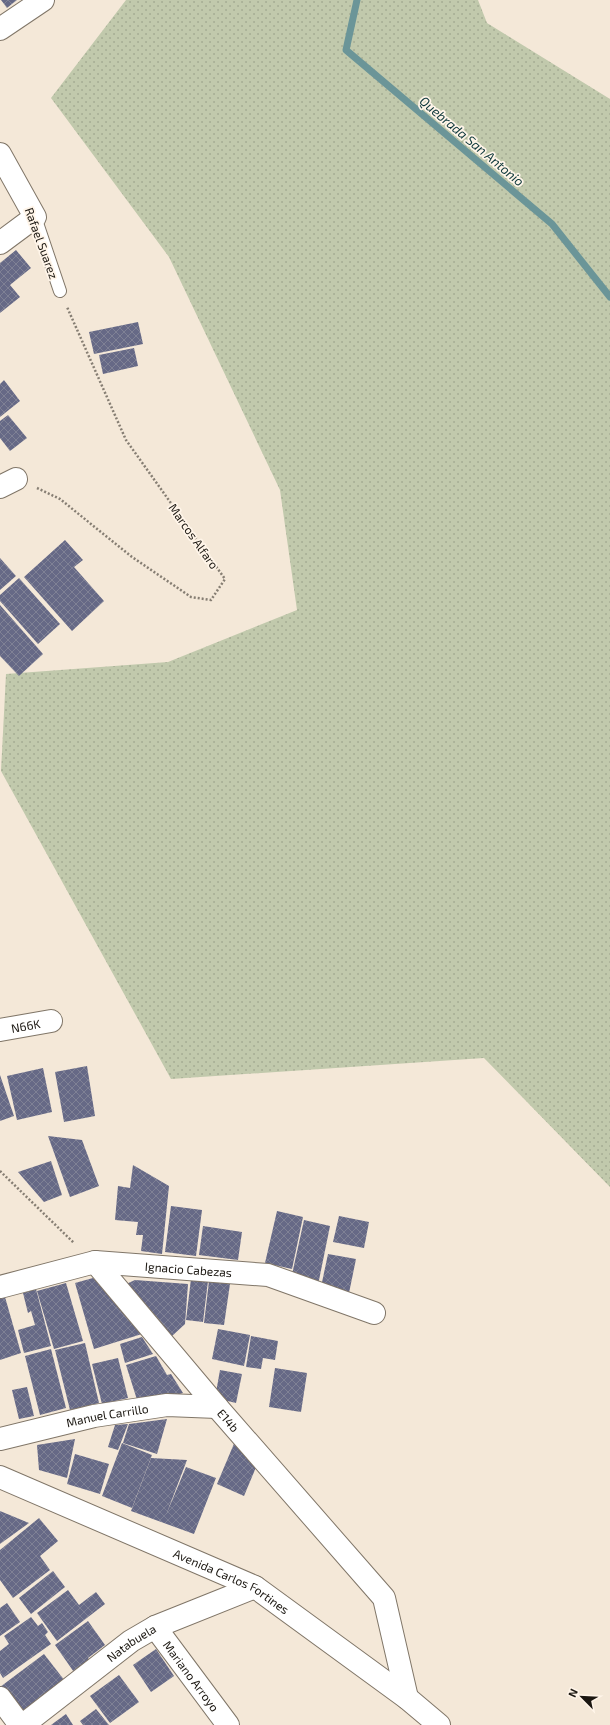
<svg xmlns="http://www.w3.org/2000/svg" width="610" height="1725" font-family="'Exo 2',sans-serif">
  <defs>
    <pattern id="grass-dots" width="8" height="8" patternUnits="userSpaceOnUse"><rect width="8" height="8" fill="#c1c9ac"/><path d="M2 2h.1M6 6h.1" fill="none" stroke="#a5ac93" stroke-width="1.8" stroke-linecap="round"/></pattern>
    <pattern id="building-cross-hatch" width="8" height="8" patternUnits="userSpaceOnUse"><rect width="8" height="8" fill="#666986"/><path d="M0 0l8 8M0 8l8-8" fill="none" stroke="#7f8195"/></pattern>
  </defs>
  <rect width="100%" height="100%" fill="#f4e8d8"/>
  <path fill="url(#grass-dots)" d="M126 0H478L487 23 610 99V1187L484 1058 171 1079 1 771 6 674 168 662 297 610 280 490 169 257 51 98Z"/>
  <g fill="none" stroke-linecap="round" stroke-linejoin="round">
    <path stroke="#6b9598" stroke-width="7" d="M357 0 346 50 552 224 610 297"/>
  </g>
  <g fill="url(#building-cross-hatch)">
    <path d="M1 0H17L7 8Z"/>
    <path d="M16 250 31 268 10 285 20 297 0 313V263Z"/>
    <path d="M138 322 143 344 94 354 89 332Z"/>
    <path d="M134 348 138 366 103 374 99 355Z"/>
    <path d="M4 380 20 401 0 417V384Z"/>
    <path d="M8 415 27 438 10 451 0 438V421Z"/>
    <path d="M65 540 83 560 74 567 104 601 72 631 24 577Z"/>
    <path d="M0 558 16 576 0 590Z"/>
    <path d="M19 578 60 624 38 644 0 601V595Z"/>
    <path d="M0 605 43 654 19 676 0 656Z"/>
    <path d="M87 1066 95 1116 64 1122 55 1072Z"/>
    <path d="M43 1068 52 1112 17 1120 7 1076Z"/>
    <path d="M0 1075 14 1116 0 1121Z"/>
    <path d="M48 1136 82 1140 99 1186 70 1197Z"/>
    <path d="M51 1161 62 1195 44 1202 18 1172Z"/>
    <path d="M133 1165 169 1186 162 1254 141 1251 143 1235H136L138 1222 115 1220 118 1186 130 1188Z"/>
    <path d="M171 1206 202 1210 196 1256 165 1252Z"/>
    <path d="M277 1211 303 1217 292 1269 265 1263Z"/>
    <path d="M339 1216 369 1222 364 1248 333 1242Z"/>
    <path d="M304 1220 330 1226 318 1285 291 1279Z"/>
    <path d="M203 1226 242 1232 238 1260 199 1255Z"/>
    <path d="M328 1254 356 1259 349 1293 321 1287Z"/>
    <path d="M93 1278 145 1333 94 1349 75 1283Z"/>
    <path d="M191 1279 208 1281 203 1322 186 1320Z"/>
    <path d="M135 1280 188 1284 185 1324 172 1336 124 1285Z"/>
    <path d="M209 1281 230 1284 224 1325 204 1323Z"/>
    <path d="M66 1283 83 1341 54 1349 37 1291Z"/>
    <path d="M36 1289 51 1346 24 1353 18 1330 35 1325 31 1311 28 1313 23 1293Z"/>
    <path d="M5 1297 21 1353 0 1360V1298Z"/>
    <path d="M218 1329 250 1335 244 1366 212 1359Z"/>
    <path d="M251 1336 278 1341 275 1360 263 1358 261 1369 246 1367Z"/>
    <path d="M142 1337 153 1354 125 1363 120 1344Z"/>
    <path d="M85 1343 99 1403 70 1410 55 1350Z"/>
    <path d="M51 1349 66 1408 40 1415 25 1356Z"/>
    <path d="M156 1356 167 1375 171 1374 183 1393 139 1406 126 1365Z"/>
    <path d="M118 1358 128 1398 102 1404 92 1364Z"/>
    <path d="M275 1368 307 1373 301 1412 269 1407Z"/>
    <path d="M220 1370 242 1374 236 1403 215 1398Z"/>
    <path d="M27 1387 34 1416 19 1419 12 1390Z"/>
    <path d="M167 1419 157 1454 123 1443 129 1424Z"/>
    <path d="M128 1424 118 1450 108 1447 115 1425Z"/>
    <path d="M75 1439 67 1478 39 1470 37 1445Z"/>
    <path d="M236 1439 259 1460 244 1496 217 1484Z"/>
    <path d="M122 1443 152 1455 132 1508 102 1496Z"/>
    <path d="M75 1454 109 1464 100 1494 67 1484Z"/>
    <path d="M151 1458 187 1460 166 1515 186 1467 216 1478 194 1534 131 1511Z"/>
    <path d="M0 1511 29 1523 0 1544Z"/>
    <path d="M39 1518 58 1541 40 1556 50 1570 13 1598 0 1580V1550Z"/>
    <path d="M53 1571 65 1587 31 1614 19 1598Z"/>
    <path d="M68 1590 79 1605 96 1592 105 1604 57 1641 37 1613Z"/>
    <path d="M7 1603 20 1622 0 1636V1608Z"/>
    <path d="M31 1617 38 1626 42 1623 48 1632 45 1635 51 1644 3 1678 0 1673V1651L9 1644 4 1636Z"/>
    <path d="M88 1621 105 1645 88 1658 92 1663 76 1675 55 1645Z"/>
    <path d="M156 1649 174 1676 151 1692 133 1665Z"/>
    <path d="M44 1654 65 1681 18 1717 0 1692V1687Z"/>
    <path d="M119 1675 139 1702 110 1723 90 1696Z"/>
    <path d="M96 1709 109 1725H83L80 1721Z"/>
    <path d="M66 1714 73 1725H51Z"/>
  </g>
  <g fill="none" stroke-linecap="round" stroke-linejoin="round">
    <defs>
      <path id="service" d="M35 217 60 291"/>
      <g id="minor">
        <path d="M0 29 43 0"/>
        <path d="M0 154 35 217 0 243"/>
        <path d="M0 487 16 479"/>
        <path id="s1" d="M0 1030 51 1021"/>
        <path id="s2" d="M95 1262 217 1407 384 1598 407 1698"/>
        <path id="s3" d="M0 1287 95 1262 268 1275 374 1313"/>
        <path id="s4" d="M0 1439 94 1416 167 1405 217 1407"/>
        <path id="s5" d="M155 1627 228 1725"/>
        <path d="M0 1698 20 1725"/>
        <path id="s6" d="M23 1725 131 1641 155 1627 255 1587"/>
      </g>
      <g id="tertiary">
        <path id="s7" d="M0 1477 255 1587 407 1698 439 1725"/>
      </g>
    </defs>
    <use href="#service" stroke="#807668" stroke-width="14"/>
    <use href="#minor" stroke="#807668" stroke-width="24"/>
    <use href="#tertiary" stroke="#807668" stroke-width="24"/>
    <g stroke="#867e73" stroke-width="2.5" stroke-dasharray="2 2" stroke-linecap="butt">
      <path d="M37 488 60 499 132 557 191 597 211 600 225 579 126 440 67 307"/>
      <path d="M0 1171 74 1243"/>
    </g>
    <use href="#service" stroke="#fff" stroke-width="12"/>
    <use href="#minor" stroke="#fff" stroke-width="22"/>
    <use href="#tertiary" stroke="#fff" stroke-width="22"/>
  </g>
  <g text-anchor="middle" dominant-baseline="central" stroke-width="3.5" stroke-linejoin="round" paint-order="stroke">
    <g font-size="12" fill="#1a1610" stroke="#fff5e9">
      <text transform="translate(42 243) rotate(70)">Rafael Suarez</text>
      <text transform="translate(194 536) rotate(55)">Marcos Alfaro</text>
      <text stroke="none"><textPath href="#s1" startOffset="26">N66K</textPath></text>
      <text stroke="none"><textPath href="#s3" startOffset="192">Ignacio Cabezas</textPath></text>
      <text stroke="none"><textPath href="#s4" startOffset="110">Manuel Carrillo</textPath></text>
      <text stroke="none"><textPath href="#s2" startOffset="207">E14b</textPath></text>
      <text stroke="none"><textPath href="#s7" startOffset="254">Avenida Carlos Fortines</textPath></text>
      <text stroke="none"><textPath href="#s6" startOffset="136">Natabuela</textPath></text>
      <text stroke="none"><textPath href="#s5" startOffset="61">Mariano Arroyo</textPath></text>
    </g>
    <g font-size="13" font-style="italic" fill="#0d373a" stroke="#fff5e9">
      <text transform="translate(472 141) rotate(40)">Quebrada San Antonio</text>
    </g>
  </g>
  <g transform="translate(582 1697) rotate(294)" stroke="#fff5e9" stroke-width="3" paint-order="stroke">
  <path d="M0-3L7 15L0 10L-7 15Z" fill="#1a1610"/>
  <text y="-6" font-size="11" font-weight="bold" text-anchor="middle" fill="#1a1610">N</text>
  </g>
</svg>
